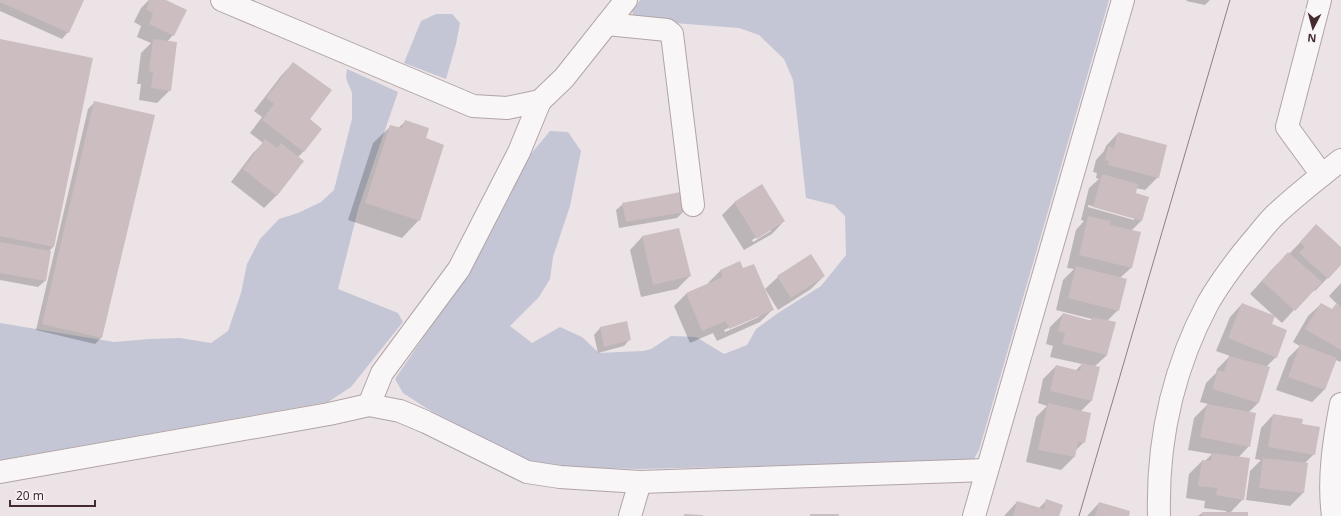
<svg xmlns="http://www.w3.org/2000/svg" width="1341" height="516" font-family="'Noto Sans',sans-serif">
  <rect width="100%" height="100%" fill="#ebe3e5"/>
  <g fill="#c4c6d5">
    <path d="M640 0H1109L979 450 974 459 963 461 639 469 562 467 532 462 507 450 426 408 403 393 395 379 465 277 525 161 550 131 568 132 581 151 570 206 553 257 550 279 539 297 510 326 532 343 560 327 582 337 599 353 643 351 651 349 671 336 696 337 724 354 747 345 756 329 778 313 821 286 846 255 845 216 834 205 806 198 793 80 784 59 759 35 739 28 635 20 632 11Z"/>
    <path d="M436 14H452L460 23 456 44 446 79 404 63 421 21Z"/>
    <path d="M347 69 398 92 359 206 338 289 398 313 403 322 351 387 328 402 0 460V323L114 342 149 339 180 338 211 343 228 331 241 293 247 264 260 239 279 219 298 213 321 202 334 190 352 119V93L346 78Z"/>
  </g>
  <g fill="#0003" fill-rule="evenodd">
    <path d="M0 0H83L68 32 62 39 0 11Z"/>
    <path d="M149 0H164L173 35 167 42 170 90 157 103 139 100 141 84H137L141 53 151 43 137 37 141 26 134 22 141 8Z"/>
    <path d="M1187 0H1210L1205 5 1186 1Z"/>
    <path d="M0 40 53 247 48 252H50L45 281 38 287 0 280Z"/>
    <path d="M293 63 308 120 304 151 298 157 277 195 264 208 231 182 253 153 263 143 250 133 262 117 254 111 281 76Z"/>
    <path d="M95 102 101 338 95 344 36 330 88 109Z"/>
    <path d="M405 122 425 139 419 220 402 238 348 220 373 143 391 126 398 128Z"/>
    <path d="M1118 133 1158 177 1145 190 1136 188 1134 194 1142 220 1131 231 1132 267 1120 278 1118 310 1107 321V355L1094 367 1099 368 1091 401 1081 411 1084 442 1075 451 1074 457 1061 470 1026 462 1036 417 1047 406 1038 403 1043 379 1056 366 1075 371 1082 364 1050 357 1053 346 1046 344 1050 327 1063 314 1090 321 1092 319 1056 310 1063 280 1074 269 1067 268 1076 230 1084 221 1081 220 1089 188 1099 179 1096 178 1097 173 1093 172 1096 160 1104 151 1106 146ZM1088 205 1134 218V220L1088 207Z"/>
    <path d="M762 186 784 221 772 234 744 250 722 215 734 203ZM771 229V231L753 242 752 240Z"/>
    <path d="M623 204 683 212 677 218 619 228 616 210Z"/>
    <path d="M1316 226 1341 249V264L1315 291 1313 289 1282 323 1250 294 1275 266 1289 254Z"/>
    <path d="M642 237 690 276 677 289 641 297 630 250Z"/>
    <path d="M739 262 742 270 773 309 760 322 717 341 713 333 690 343 674 306 686 294 708 284V283L720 271ZM759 315V317L725 332 724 330Z"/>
    <path d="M824 276 811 289 778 310 765 289 778 277Z"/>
    <path d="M1341 283V361L1340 362 1336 360 1324 390 1312 402 1276 390 1288 358 1300 346 1293 342 1308 316 1321 304 1331 310 1340 307 1329 296Z"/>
    <path d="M1242 304 1271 325 1276 357 1266 367 1268 368 1258 403 1248 413 1249 446 1238 458 1243 499 1230 513 1247 516H1198L1202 513H1226V511L1204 508 1205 501 1186 498 1189 474 1202 461H1205L1212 454 1188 450 1194 418 1208 404 1200 402 1206 383 1216 373 1217 369 1230 356 1216 351 1230 317Z"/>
    <path d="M626 322 630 339 624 346 598 353 594 335 600 328Z"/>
    <path d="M1273 415 1301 425 1314 454 1304 464H1306L1303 493 1290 506 1246 500 1250 471 1261 460 1255 459 1261 428Z"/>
    <path d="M1046 501 1058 516H1004L1017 502 1039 508Z"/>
    <path d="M1099 503 1128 516H1087Z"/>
  </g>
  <g fill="#cbbdc0">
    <path d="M0 0H84L69 33 0 2Z"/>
    <path d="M150 0H166L187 10 174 36 149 24 153 13 146 9Z"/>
    <path d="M0 39 93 58 54 247 0 236Z"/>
    <path d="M153 39 177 42 171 91 151 88 153 72 149 71Z"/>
    <path d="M293 62 332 90 310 119 322 129 304 152 262 120 274 104 266 98Z"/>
    <path d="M94 101 155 115 102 338 42 324Z"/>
    <path d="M405 120 429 128 426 138 444 145 420 221 365 203 390 125 402 128Z"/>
    <path d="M1118 132 1167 145 1159 178 1108 165 1109 161 1105 160 1108 146 1114 148Z"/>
    <path d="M265 139 277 148 281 143 304 161 277 196 243 169Z"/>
    <path d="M1102 174 1138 184 1136 193 1149 197 1142 221 1093 207Z"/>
    <path d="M762 184 785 221 757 239 734 202Z"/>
    <path d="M681 192 684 212 626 222 622 203Z"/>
    <path d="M1088 216 1111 221 1110 225 1141 232 1132 268 1079 255Z"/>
    <path d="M1316 224 1341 247V265L1328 279 1299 253 1305 247 1300 242Z"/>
    <path d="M679 228 691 276 653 285 642 236Z"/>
    <path d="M0 242 51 251 46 281 0 273Z"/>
    <path d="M1288 252 1322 282 1295 311 1262 281Z"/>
    <path d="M811 254 825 276 791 298 777 276Z"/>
    <path d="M740 261 743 268 754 264 774 310 729 329 726 321 702 331 686 293 723 277 720 270Z"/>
    <path d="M1076 266 1127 279 1119 311 1068 298Z"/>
    <path d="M1242 303 1275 316 1272 324 1287 330 1277 358 1228 338Z"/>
    <path d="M1321 303 1332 309 1336 304 1341 307V350L1305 329Z"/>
    <path d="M1063 313 1092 321 1093 317 1116 322 1107 355 1062 344 1065 333 1058 331Z"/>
    <path d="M627 321 631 340 604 347 600 327Z"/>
    <path d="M1300 344 1337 358 1325 390 1288 377Z"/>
    <path d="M1229 356 1270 367 1259 403 1212 389 1218 370 1224 372Z"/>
    <path d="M1082 363 1100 367 1092 401 1050 391 1056 365 1080 371Z"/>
    <path d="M1048 403 1091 413 1085 443 1078 442 1075 457 1038 450Z"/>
    <path d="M1207 404 1256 413 1250 447 1200 437Z"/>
    <path d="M1273 414 1303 419 1302 424 1320 427 1315 455 1268 447Z"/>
    <path d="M1212 453 1250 458 1244 500 1216 495 1217 488 1198 486 1202 460 1211 461Z"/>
    <path d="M1263 458 1308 463 1304 493 1259 488Z"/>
    <path d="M1046 499 1063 505 1059 516H1013L1017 501 1044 509Z"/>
    <path d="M1099 502 1130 511 1129 516H1095Z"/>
    <rect x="1202" y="512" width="46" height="4"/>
    <path d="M684 514 703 515V516H684Z"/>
    <rect x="810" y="514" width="29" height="2"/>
  </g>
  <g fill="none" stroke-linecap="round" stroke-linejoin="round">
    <defs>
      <g id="minor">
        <path d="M222 0 473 106 507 108 540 101 564 78 626 0"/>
        <path d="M1320 0 1287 127 1322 175"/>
        <path d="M607 24 667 30 672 34 693 205"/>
        <path d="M369 405 382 373 459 269 519 152 540 101"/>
        <path d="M0 472 329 414 369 405 400 411 426 422 527 472 560 477 640 482 987 470"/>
        <path d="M630 516 640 482"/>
        <path d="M974 516 1123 0"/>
        <path d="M1159 516C1157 442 1173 369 1208 303 1219 284 1236 261 1250 244 1258 235 1265 225 1274 216 1295 196 1318 178 1341 160"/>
        <path d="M1333 516C1328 479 1334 440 1341 404"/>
      </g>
    </defs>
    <use href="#minor" stroke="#b2a4a7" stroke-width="24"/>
    <use href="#minor" stroke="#f9f6f7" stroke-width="22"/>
    <path stroke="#947d81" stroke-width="1" d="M1079 516 1230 0"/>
  </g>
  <g transform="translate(1313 28) rotate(186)" stroke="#f8f3f4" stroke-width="3" paint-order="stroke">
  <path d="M0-3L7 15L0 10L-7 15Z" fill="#432b30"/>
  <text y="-6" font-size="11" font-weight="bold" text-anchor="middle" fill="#432b30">N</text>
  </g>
  <path d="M10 500v6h85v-6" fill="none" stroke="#432b30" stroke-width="2"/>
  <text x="16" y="500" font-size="12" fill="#432b30" stroke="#f8f3f4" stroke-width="3" paint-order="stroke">20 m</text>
</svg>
